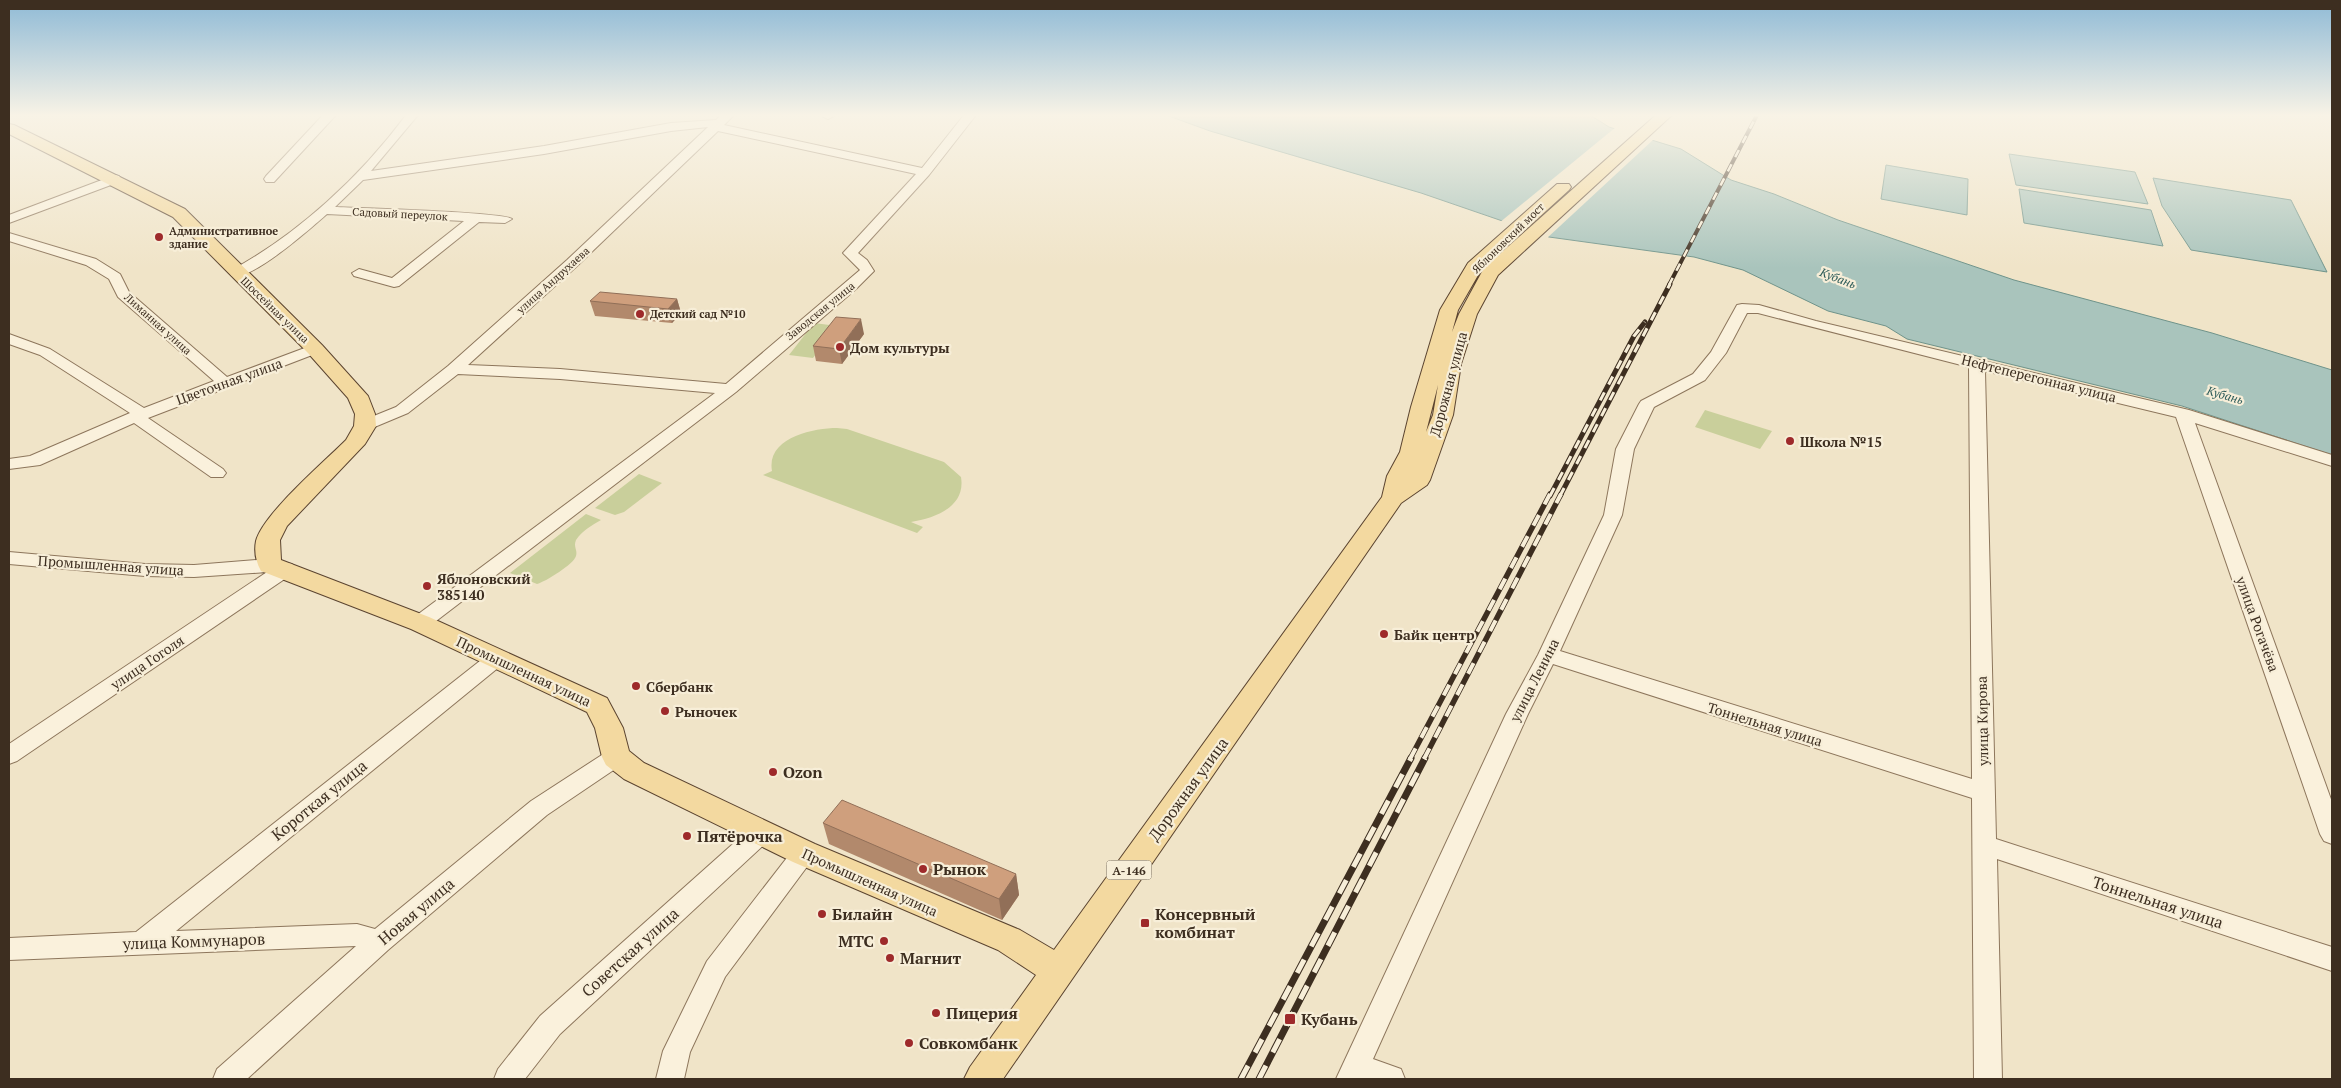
<svg xmlns="http://www.w3.org/2000/svg" width="2341" height="1088" font-family="'PT Serif',serif">
  <rect width="100%" height="100%" fill="#f0e4c8"/>
  <g fill="#c9cf9b">
    <path d="M814 323 837 326 813 358 789 355Z"/>
    <path d="M1705 410 1772 431 1760 449 1695 427Z"/>
    <path d="M837 428 847 429 944 462 961 477C966 507 935 518 911 522L923 527 917 533 763 475 772 471C766 438 813 428 837 428Z"/>
    <path d="M639 474 662 483 624 512 615 515 595 508Z"/>
    <path d="M586 514 601 520C592 525 582 531 576 540 573 547 578 550 576 556 574 564 545 582 537 584L510 573Z"/>
  </g>
  <g fill="#a9c4bc" stroke="#6f938a">
    <path d="M1166 115H1590L1609 127 1681 149 1731 180 1774 194 1838 220 2014 280 2212 333 2332 370V455L2182 406 1907 339 1886 326 1828 311 1743 270 1694 257 1549 237 1421 193 1210 131Z"/>
    <path d="M2009 154 2135 172 2148 204 2016 185Z"/>
    <path d="M1886 165 1968 179 1967 215 1881 199Z"/>
    <path d="M2153 178 2291 200 2327 272 2191 250 2162 206Z"/>
    <path d="M2019 189 2151 210 2163 246 2024 223Z"/>
  </g>
  <path fill="#f0e4c8" d="M1616 127 1654 139 1546 239 1499 223Z"/>
  <g fill="none" stroke-linecap="round" stroke-linejoin="round">
    <defs>
      <g id="minor">
        <path d="M323 115H336L274 182H266L264 179 266 176Z"/>
        <path d="M406 115H418L371 171 544 146 671 123 716 120 721 115H734L724 125 922 168 964 115H976L929 175 858 253 867 260 874 271 856 289 736 392 427 628 420 630 413 628 410 623 413 618 715 393 560 379 458 374 408 413 365 431 359 430 357 426 359 422 396 407 448 366 567 260 708 127 671 131 544 154 363 180 335 207C357 208 506 212 512 219L505 223 479 222 399 286 394 287 354 276 352 273 359 269 392 278 464 221 327 214C311 228 252 281 232 276L230 273 232 270C298 234 361 176 406 115ZM718 131 916 174 843 253 860 270 726 384 560 369 468 365 577 266Z"/>
        <path d="M836 115 828 119 822 116 823 115Z"/>
        <path d="M115 175 119 176 121 179 119 182 9 223V215Z"/>
        <path d="M9 233 96 259 120 274 129 292 227 377 310 346H320L323 349 320 352 148 418 223 469 226 473 223 477H211L134 423 40 465 9 469V459L30 456 130 413 40 355 9 344V334L50 349 144 408 214 381 118 297 109 279 86 265 9 241Z"/>
        <path d="M1742 304 1759 305 1816 321 2189 410 2332 455V466L2195 423 2332 802V844L2324 841 2320 834 2176 417 1985 371 1996 839 2332 947V971L1997 859 2002 1079H1974L1972 798 1553 664 1528 714 1373 1059 1401 1069 1405 1079H1336L1506 714 1538 655 1604 515 1616 449 1639 404 1641 401 1693 374 1711 352 1737 305ZM1747 313H1758L1969 367 1972 779 1560 651 1622 515 1634 449 1654 407 1705 380 1726 353Z"/>
        <path d="M9 552 145 564 194 565 270 559 277 560 279 564 285 563 292 564 295 569 292 574 17 761 9 764V744L267 572 194 577 145 576 9 564Z"/>
        <path d="M497 651 504 653 507 658 504 663 176 931 357 924 375 929 531 801 608 751 616 748 624 751 627 757 624 763 547 815 388 950 247 1079H213L217 1069 356 946 9 960V938L136 932 490 653Z"/>
        <path d="M761 823 769 826 773 833 769 840 560 1034 525 1079H494L498 1069 540 1016 753 826Z"/>
        <path d="M804 843 812 846 816 853 812 860 725 977 690 1052 684 1079H656L663 1051 707 961 796 846Z"/>
      </g>
      <path id="major" d="M1656 115H1672L1498 275 1477 314 1461 364 1453 415 1430 480 1427 485 1401 503 1003 1079H964L970 1067 1036 975 998 950 793 862 624 779 606 765 602 757 595 728 587 712 411 629 261 571C256 562 254 551 256 541 263 514 324 462 346 440L354 426 355 414 348 398 308 353 173 217 9 134V124L14 125 185 209 322 345 368 396 375 414 376 426 365 444 287 526 280 540 281 560 429 617 607 698 623 728 629 751 644 763 815 844 1020 930 1054 950 1382 497 1387 476 1400 452 1411 407 1440 310 1468 263 1557 184H1569L1571 187 1569 190 1481 270 1458 310 1452 332 1459 314 1484 268ZM1438 385 1433 415 1426 432Z"/>
    </defs>
    <use href="#minor" stroke="#8d765c" stroke-width="2"/>
    <use href="#major" stroke="#5b4430" stroke-width="2"/>
    <use href="#minor" fill="#faf1dc" fill-rule="evenodd"/>
    <use href="#major" fill="#f3d9a0" fill-rule="evenodd"/>
    <defs>
      <path id="rail-far3" d="M1669 285 1757 115"/>
      <g id="rail-far2">
        <path d="M1550 496 1634 336 1645 322"/>
        <path d="M1560 496 1670 284"/>
      </g>
      <g id="rail-far1">
        <path d="M1410 759 1550 494"/>
        <path d="M1424 759 1561 494"/>
      </g>
      <g id="rail">
        <path d="M1241 1079 1411 758"/>
        <path d="M1259 1079 1425 758"/>
      </g>
    </defs>
    <use href="#rail-far3" stroke="#3d2e20" stroke-width="4"/>
    <use href="#rail-far2" stroke="#3d2e20" stroke-width="5"/>
    <use href="#rail-far1" stroke="#3d2e20" stroke-width="5.5"/>
    <use href="#rail" stroke="#3d2e20" stroke-width="7"/>
    <use href="#rail-far3" stroke="#f7eed8" stroke-width="2.5" stroke-dasharray="8" stroke-linecap="butt"/>
    <use href="#rail-far2" stroke="#f7eed8" stroke-width="3" stroke-dasharray="9" stroke-linecap="butt"/>
    <use href="#rail-far1" stroke="#f7eed8" stroke-width="4" stroke-dasharray="12" stroke-linecap="butt"/>
    <use href="#rail" stroke="#f7eed8" stroke-width="5" stroke-dasharray="15" stroke-linecap="butt"/>
  </g>
  <g fill="#b2896c">
    <path d="M677 299 681 313 672 323 595 316 590 301Z"/>
    <path d="M864 334 842 364 816 361 813 346Z"/>
    <path d="M823 823 1016 874 1019 895 1002 920 829 844Z"/>
  </g>
  <g fill="#916f58">
    <path d="M677 299 681 313 672 323 668 309Z"/>
    <path d="M861 319 864 334 842 364 839 349Z"/>
    <path d="M1016 874 1019 895 1002 920 999 899Z"/>
  </g>
  <g fill="#cf9f7d" stroke="#916f58">
    <path d="M600 292 677 299 668 309 590 301Z"/>
    <path d="M836 317 861 319 839 349 813 346Z"/>
    <path d="M842 800 1016 874 999 899 823 823Z"/>
  </g>
  <linearGradient id="sky" x2="0" y2="1"><stop stop-color="#8fbad6"/><stop offset="0.43" stop-color="#f8f3e6"/><stop offset="1" stop-color="#f8f3e6" stop-opacity="0"/></linearGradient>
  <rect width="2341" height="268" fill="url(#sky)"/>
  <g fill="#9e2a2b" stroke="#f7eed8" stroke-width="2">
    <circle cx="159" cy="237" r="5"/>
    <circle cx="640" cy="314" r="5"/>
    <circle cx="840" cy="347" r="5"/>
    <circle cx="1790" cy="441" r="5"/>
    <circle cx="427" cy="586" r="5"/>
    <circle cx="1384" cy="634" r="5"/>
    <circle cx="636" cy="686" r="5"/>
    <circle cx="665" cy="711" r="5"/>
    <circle cx="773" cy="772" r="5"/>
    <circle cx="687" cy="836" r="5"/>
    <circle cx="923" cy="869" r="5"/>
    <circle cx="822" cy="914" r="5"/>
    <rect x="1140" y="918" width="10" height="10" rx="2.5"/>
    <circle cx="884" cy="941" r="5"/>
    <circle cx="890" cy="958" r="5"/>
    <circle cx="936" cy="1013" r="5"/>
    <rect x="1284" y="1013" width="12" height="12" rx="2.5"/>
    <circle cx="909" cy="1043" r="5"/>
  </g>
  <g text-anchor="middle" dominant-baseline="central" stroke-width="4.5" stroke-linejoin="round" paint-order="stroke">
    <g font-size="11" fill="#3d2e20" stroke="#f7eed8">
      <text transform="translate(400 214) rotate(3)">Садовый переулок</text>
      <text transform="translate(1508 238) rotate(-44)">Яблоновский мост</text>
      <text transform="translate(553 280) rotate(-42)">улица Андрухаева</text>
      <text transform="translate(275 310) rotate(44)">Шоссейная улица</text>
      <text transform="translate(820 311) rotate(-39)">Заводская улица</text>
      <text transform="translate(158 324) rotate(42)">Лиманная улица</text>
    </g>
    <g font-size="11" font-weight="bold" fill="#3d2e20" stroke="#f7eed8" text-anchor="start">
      <text x="169" y="231">Административное<tspan x="169" dy="13">здание</tspan></text>
      <text x="650" y="314">Детский сад №10</text>
    </g>
    <g font-size="12" font-style="italic" fill="#2f5d5a" stroke="#f7eed8">
      <text transform="translate(1838 278) rotate(21)">Кубань</text>
      <text transform="translate(2225 395) rotate(16)">Кубань</text>
    </g>
    <rect fill="#f7eed8" stroke="#756857" stroke-width="1" x="1106.5" y="860.5" width="45" height="19" rx="4"/>
    <g font-size="12" font-weight="bold" fill="#3d2e20">
      <text x="1129" y="870">А-146</text>
    </g>
    <g font-size="14" font-weight="bold" fill="#3d2e20" stroke="#f7eed8" text-anchor="start">
      <text x="850" y="347">Дом культуры</text>
      <text x="1800" y="441">Школа №15</text>
      <text x="437" y="578">Яблоновский<tspan x="437" dy="16">385140</tspan></text>
      <text x="1394" y="634">Байк центр</text>
      <text x="646" y="686">Сбербанк</text>
      <text x="675" y="711">Рыночек</text>
    </g>
    <g font-size="14" fill="#3d2e20" stroke="#f7eed8">
      <text transform="translate(2039 378) rotate(14)">Нефтеперегонная улица</text>
      <text transform="translate(229 381) rotate(-20)">Цветочная улица</text>
      <text transform="translate(1448 384) rotate(-75)">Дорожная улица</text>
      <text transform="translate(111 565) rotate(4)">Промышленная улица</text>
      <text transform="translate(2258 624) rotate(70)">улица Рогачёва</text>
      <text transform="translate(147 662) rotate(-34)">улица Гоголя</text>
      <text transform="translate(524 671) rotate(25)">Промышленная улица</text>
      <text transform="translate(1534 680) rotate(-63)">улица Ленина</text>
      <text transform="translate(1982 721) rotate(-91)">улица Кирова</text>
      <text transform="translate(1765 724) rotate(17)">Тоннельная улица</text>
      <text transform="translate(870 882) rotate(24)">Промышленная улица</text>
    </g>
    <g font-size="16" font-weight="bold" fill="#3d2e20" stroke="#f7eed8" text-anchor="start">
      <text x="783" y="772">Ozon</text>
      <text x="697" y="836">Пятёрочка</text>
      <text x="933" y="869">Рынок</text>
      <text x="832" y="914">Билайн</text>
      <text x="1155" y="914">Консервный<tspan x="1155" dy="18">комбинат</tspan></text>
      <text x="874" y="941" text-anchor="end">МТС</text>
      <text x="900" y="958">Магнит</text>
      <text x="946" y="1013">Пицерия</text>
      <text x="1301" y="1019">Кубань</text>
      <text x="919" y="1043">Совкомбанк</text>
    </g>
    <g font-size="16" fill="#3d2e20" stroke="#f7eed8">
      <text transform="translate(1188 789) rotate(-54)">Дорожная улица</text>
      <text transform="translate(319 800) rotate(-39)">Короткая улица</text>
      <text transform="translate(2158 902) rotate(18)">Тоннельная улица</text>
      <text transform="translate(416 911) rotate(-40)">Новая улица</text>
      <text transform="translate(194 941) rotate(-2)">улица Коммунаров</text>
      <text transform="translate(630 952) rotate(-42)">Советская улица</text>
    </g>
  </g>
  <rect width="2341" height="1088" fill="none" stroke="#3d2e20" stroke-width="20"/>
</svg>
